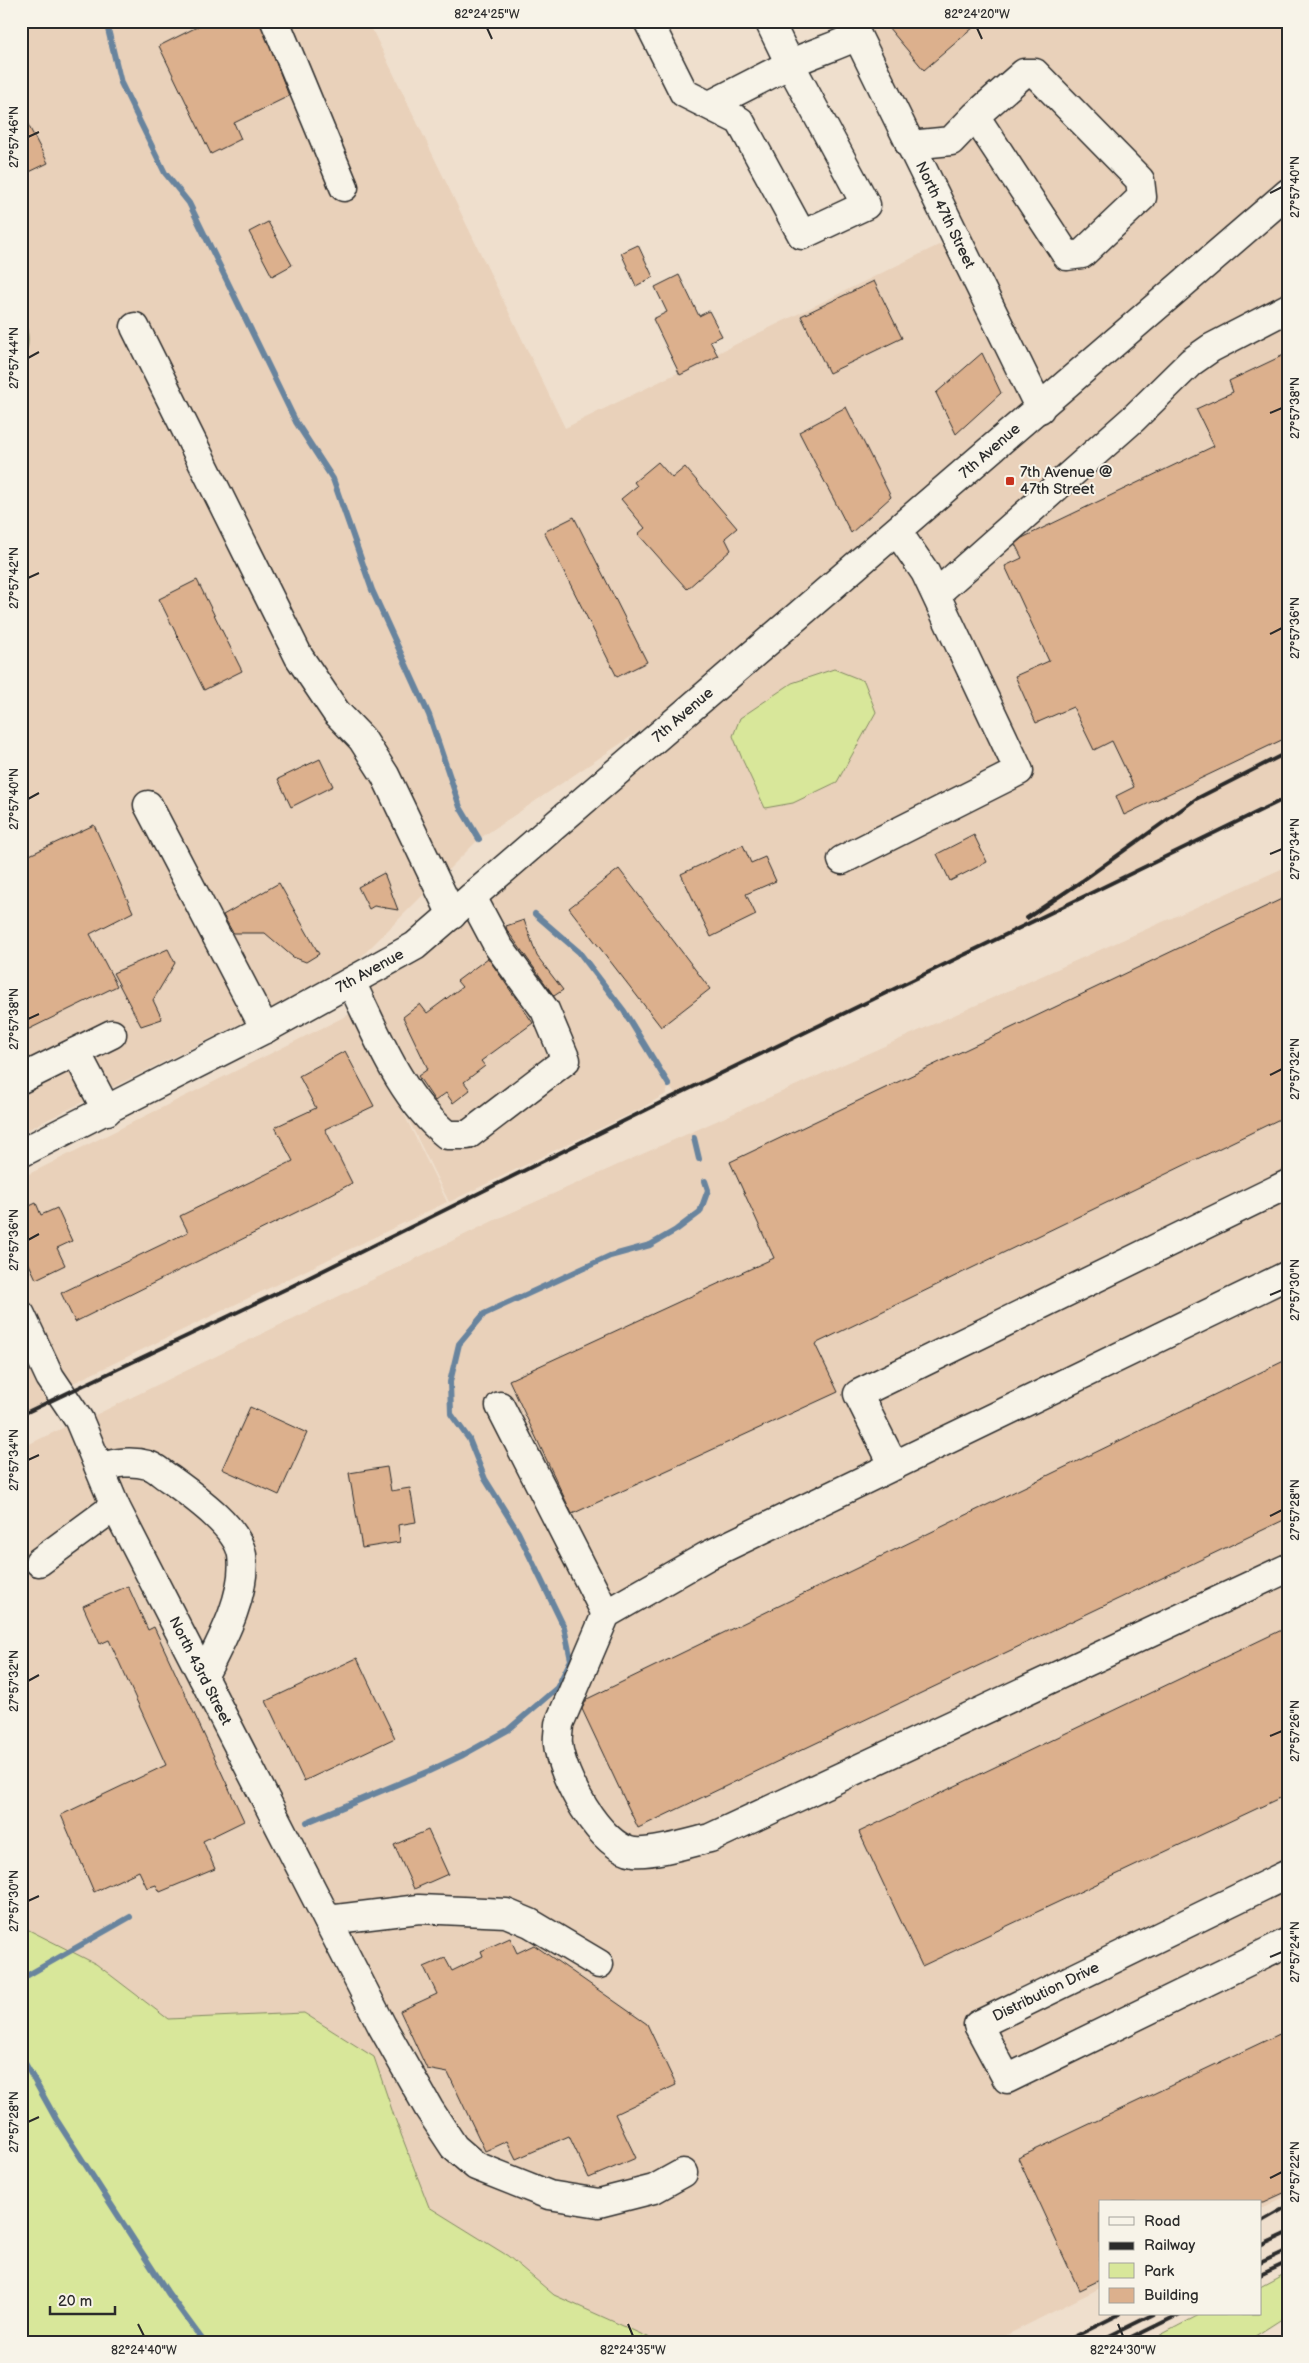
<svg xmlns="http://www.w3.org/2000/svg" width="1309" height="2363" font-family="'Balsamiq Sans',sans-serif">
  <rect width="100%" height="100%" fill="#efdfcd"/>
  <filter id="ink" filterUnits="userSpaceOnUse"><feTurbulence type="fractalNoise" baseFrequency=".02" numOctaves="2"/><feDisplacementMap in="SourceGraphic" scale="10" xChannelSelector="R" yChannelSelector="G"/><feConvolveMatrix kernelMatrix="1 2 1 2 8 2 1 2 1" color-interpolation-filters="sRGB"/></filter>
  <g filter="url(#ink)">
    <g fill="#e9d1ba">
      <path d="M21 21H368L565 428 951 239 1036 410 718 678 479 839 348 970 21 1133Z"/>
      <path d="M856 21H1288V182L1037 402Z"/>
      <path d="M1288 196V794L676 1095 669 1086 666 1094 640 1109 449 1202 344 989Z"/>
      <path d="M1288 866V2195L1260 2209V2202H1100V2288L993 2342H560L21 2023V1448L67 1426 79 1423 499 1218Z"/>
      <path d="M354 1012 447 1202 67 1386 21 1291V1178Z"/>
      <path d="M21 1319 58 1395 21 1413Z"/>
    </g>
    <g fill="#d8e79a" stroke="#828962">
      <path d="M21 314C30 330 31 348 21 364Z"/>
      <path d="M834 669 864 681 876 712 837 782 793 803 765 808 743 761 733 736 740 718 792 683Z"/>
      <path d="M21 1926 96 1964 168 2019 304 2013 374 2057 394 2116 429 2207 508 2256 554 2295 650 2338 654 2342H21Z"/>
      <path d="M1288 2272V2315L1246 2342H1147L1201 2314H1260V2287Z"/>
    </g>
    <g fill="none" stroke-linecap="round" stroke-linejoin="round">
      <g stroke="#68849e" stroke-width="6">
        <path d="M106 21 121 83 165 173 189 203 296 422 333 479 372 590 429 715 460 807 479 839"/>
        <path d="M535 914 579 952 624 1011 669 1085"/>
        <path d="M694 1138 699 1159"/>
        <path d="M307 1822 429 1771 463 1755 508 1730 557 1688 571 1660 564 1627 518 1532 485 1479 469 1439 451 1414 450 1382 459 1344 484 1314 610 1256 650 1245 676 1230 700 1212 708 1190 705 1181"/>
        <path d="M21 1979 130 1917"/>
        <path d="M21 2056 56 2119 168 2293 204 2342"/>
      </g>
    </g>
    <g fill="#dcb08d" stroke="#2b2b2b">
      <path d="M209 21H260L289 96 234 123 241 139 211 154 159 46Z"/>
      <path d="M883 21H981L924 70Z"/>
      <path d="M21 111 48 163 21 176Z"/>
      <path d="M268 222 292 265 272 276 249 232Z"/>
      <path d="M638 245 653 277 636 286 621 253Z"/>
      <path d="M679 275 699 316 709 311 722 336 710 341 718 356 680 375 653 319 667 312 655 287Z"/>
      <path d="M874 281 902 338 829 373 801 316Z"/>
      <path d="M982 353 1001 393 956 434 936 393Z"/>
      <path d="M1288 353V737L1124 815 1116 796 1134 787 1112 741 1094 750 1073 707 1036 723 1015 676 1049 661 1005 566 1022 558 1015 544 1022 538 1214 446 1196 409 1233 392 1229 381Z"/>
      <path d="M846 407 891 497 851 533 799 432Z"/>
      <path d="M658 462 672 478 685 467 737 528 725 538 731 550 687 589 638 534 645 528 621 499 637 486 634 482Z"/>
      <path d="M574 517 647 662 617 677 544 532Z"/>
      <path d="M197 580 242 671 204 690 159 599Z"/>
      <path d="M320 759 333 786 291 807 278 779Z"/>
      <path d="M94 825 133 912 90 934 117 986 21 1033V859Z"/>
      <path d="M974 835 987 862 950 881 937 854Z"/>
      <path d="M743 845 751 863 765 857 776 881 746 894 756 915 711 937 681 874Z"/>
      <path d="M619 869 710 989 661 1027 569 908Z"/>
      <path d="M384 873 398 910 374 906 369 909 358 887Z"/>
      <path d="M279 883 319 954 306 962 293 957 265 933H233L223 915Z"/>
      <path d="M1288 896V1115L815 1344 838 1392 572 1514 509 1380 774 1258 730 1162Z"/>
      <path d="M524 920 537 956 563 990 554 996 507 930 506 926Z"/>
      <path d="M168 949 175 963 153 1000 162 1019 141 1026 113 973Z"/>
      <path d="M488 958 533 1023 481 1061 485 1066 464 1082 470 1090 453 1103 446 1093 435 1101 418 1076 428 1069 403 1017 420 1004 427 1013 462 987 457 981Z"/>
      <path d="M345 1051 374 1106 325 1129 352 1183 315 1203 75 1322 61 1293 188 1232 180 1216 293 1161 275 1127 316 1108 299 1076Z"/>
      <path d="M36 1203 41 1215 57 1208 72 1241 57 1248 65 1265 36 1279 21 1247V1210Z"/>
      <path d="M1288 1359V1518L638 1828 582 1709 587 1699Z"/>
      <path d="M250 1407 307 1433 279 1495 222 1469Z"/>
      <path d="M387 1467 391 1491 410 1488 416 1522 398 1525 400 1542 362 1548 349 1473Z"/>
      <path d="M128 1586 148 1630 154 1627 244 1821 203 1841 215 1869 160 1892 156 1885 147 1888 139 1871 94 1892 61 1815 166 1765 109 1640 100 1644 83 1606Z"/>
      <path d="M1288 1627V1794L922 1966 859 1832Z"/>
      <path d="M357 1658 395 1738 304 1781 266 1701Z"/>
      <path d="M428 1830 448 1874 414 1889 394 1845Z"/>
      <path d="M510 1938 517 1953 534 1945 647 2024 676 2085 615 2114 636 2158 589 2178 569 2136 516 2159 507 2141 485 2151 448 2073 427 2069 400 2011 437 1994 424 1967 445 1958 452 1971 483 1956 481 1951Z"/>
      <path d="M1288 2030V2191L1264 2202H1100V2280L1079 2290 1018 2158Z"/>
    </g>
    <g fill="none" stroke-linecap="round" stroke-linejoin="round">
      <defs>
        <g id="minor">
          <path d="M275 21 344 187"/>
          <path d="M648 21 684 93 740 121 802 235 866 205 790 64 710 105"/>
          <path d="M769 21 790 64C812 53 835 47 857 36"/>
          <path d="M850 21 1040 409"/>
          <path d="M910 145 951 141 975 116 1024 73H1035L1140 180 1142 197 1082 254 1067 256 975 116"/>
          <path d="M135 327 299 657 336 712 362 739 385 775 452 915"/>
          <path d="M936 594 1133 419 1191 362 1211 348 1288 308"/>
          <path d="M148 805 265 1029"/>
          <path d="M842 860 1019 771 925 572 897 531"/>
          <path d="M351 982C377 1035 400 1097 447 1135H468L566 1060 545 1010 498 946 472 897"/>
          <path d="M76 1052 107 1111"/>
          <path d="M21 1079 112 1034"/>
          <path d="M21 1153 265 1029 415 946 1288 193"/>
          <path d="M1288 1275 707 1556 606 1614 559 1724C559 1730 557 1738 558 1744 561 1775 599 1847 634 1852 653 1854 690 1843 710 1838L1288 1568"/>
          <path d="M21 1315 50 1377 79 1420 115 1506 382 2026 429 2109 454 2147 476 2166 549 2195 599 2203 654 2189 683 2173"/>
          <path d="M500 1406 606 1614"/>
          <path d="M894 1466 858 1394 1288 1184"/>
          <path d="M99 1467C116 1463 131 1460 148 1465 156 1467 163 1475 170 1479 192 1495 238 1527 242 1555 247 1595 221 1642 203 1677"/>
          <path d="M39 1562 115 1506"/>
          <path d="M1288 1874 978 2025 1007 2079 1288 1942"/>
          <path d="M328 1920 419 1909 506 1913 530 1923 599 1964"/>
        </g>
      </defs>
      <use href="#minor" stroke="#2b2b2b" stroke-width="31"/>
      <use href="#minor" stroke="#f7f3e8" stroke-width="28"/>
      <g stroke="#2b2b2b" stroke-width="4">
        <path d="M1027 918 1082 881 1196 799 1288 752"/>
        <path d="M21 1415 288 1288 656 1105 1288 797"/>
        <path d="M1260 2222 1288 2206"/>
        <path d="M1260 2246 1288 2233"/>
        <path d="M1260 2263 1288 2250"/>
        <path d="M1260 2275 1288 2262"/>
        <path d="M1064 2342 1120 2314"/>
        <path d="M1097 2342 1154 2314"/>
        <path d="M1123 2342 1180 2314"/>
      </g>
    </g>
  </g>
  <path fill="none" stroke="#2b2b2b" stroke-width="2" d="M487 28 492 39M977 28 982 39M28 137 39 132M1270 193 1282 187M28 358 39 352M1270 413 1282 408M28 578 39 573M1270 634 1282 628M28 799 39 793M1270 854 1282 849M28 1019 39 1014M1270 1075 1282 1069M28 1240 39 1234M1270 1295 1282 1290M28 1460 39 1455M1270 1516 1282 1510M28 1681 39 1675M1270 1736 1282 1731M28 1901 39 1896M1270 1957 1282 1952M28 2122 39 2117M1270 2178 1282 2172M138 2324 144 2336M628 2324 633 2336M1118 2324 1123 2336"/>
  <rect fill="#c8321e" stroke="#f7f3e8" stroke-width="2" x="1005" y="476" width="10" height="10" rx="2.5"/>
  <g text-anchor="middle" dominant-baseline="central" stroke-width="4" stroke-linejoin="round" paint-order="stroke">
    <g font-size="15" fill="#2b2b2b" stroke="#f7f3e8">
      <text transform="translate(945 215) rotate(64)">North 47th Street</text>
      <text transform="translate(990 451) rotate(-41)">7th Avenue</text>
      <text transform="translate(683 715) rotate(-41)">7th Avenue</text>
      <text transform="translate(370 971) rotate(-29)">7th Avenue</text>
      <text transform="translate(200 1671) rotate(63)">North 43rd Street</text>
      <text transform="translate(1046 1992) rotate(-26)">Distribution Drive</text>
    </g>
    <g font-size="15" fill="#2b2b2b" stroke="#f7f3e8" text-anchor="start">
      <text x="1020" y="472">7th Avenue @<tspan x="1020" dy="17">47th Street</tspan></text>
    </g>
  </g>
  <rect width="1309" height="2363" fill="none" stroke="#f7f3e8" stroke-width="55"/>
  <rect x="1099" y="2200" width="162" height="115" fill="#f7f3e8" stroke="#a5a39c"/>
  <rect x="1109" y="2217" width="25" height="8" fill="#f7f3e8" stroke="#a5a39c"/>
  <text x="1144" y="2226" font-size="15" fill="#2b2b2b">Road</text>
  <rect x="1109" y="2242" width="25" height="8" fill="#2b2b2b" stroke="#a5a39c"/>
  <text x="1144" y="2250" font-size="15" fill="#2b2b2b">Railway</text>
  <rect x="1109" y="2263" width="25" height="15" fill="#d8e79a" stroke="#a5a39c"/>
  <text x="1144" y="2276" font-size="15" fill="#2b2b2b">Park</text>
  <rect x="1109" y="2288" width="25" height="15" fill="#dcb08d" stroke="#a5a39c"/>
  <text x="1144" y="2300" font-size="15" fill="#2b2b2b">Building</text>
  <path d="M50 2306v8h65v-8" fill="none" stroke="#2b2b2b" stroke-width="2.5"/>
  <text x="58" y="2306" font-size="15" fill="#2b2b2b" stroke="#f7f3e8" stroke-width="4" paint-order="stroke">20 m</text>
  <rect x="28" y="28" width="1254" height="2308" fill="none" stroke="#2b2b2b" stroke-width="2"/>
  <g font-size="12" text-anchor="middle" fill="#2b2b2b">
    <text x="487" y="18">82°24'25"W</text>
    <text x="977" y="18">82°24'20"W</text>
    <text transform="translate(14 137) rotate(-90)" y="4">27°57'46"N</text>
    <text transform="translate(1295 187) rotate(-90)" y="4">27°57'40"N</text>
    <text transform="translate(14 358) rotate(-90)" y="4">27°57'44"N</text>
    <text transform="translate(1295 408) rotate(-90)" y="4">27°57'38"N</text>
    <text transform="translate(14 578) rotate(-90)" y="4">27°57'42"N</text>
    <text transform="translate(1295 628) rotate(-90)" y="4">27°57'36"N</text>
    <text transform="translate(14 799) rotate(-90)" y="4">27°57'40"N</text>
    <text transform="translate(1295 849) rotate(-90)" y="4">27°57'34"N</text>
    <text transform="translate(14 1019) rotate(-90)" y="4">27°57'38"N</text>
    <text transform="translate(1295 1069) rotate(-90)" y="4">27°57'32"N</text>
    <text transform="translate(14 1240) rotate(-90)" y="4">27°57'36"N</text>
    <text transform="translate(1295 1290) rotate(-90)" y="4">27°57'30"N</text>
    <text transform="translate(14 1460) rotate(-90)" y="4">27°57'34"N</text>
    <text transform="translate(1295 1510) rotate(-90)" y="4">27°57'28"N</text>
    <text transform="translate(14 1681) rotate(-90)" y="4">27°57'32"N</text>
    <text transform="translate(1295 1731) rotate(-90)" y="4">27°57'26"N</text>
    <text transform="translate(14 1901) rotate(-90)" y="4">27°57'30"N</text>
    <text transform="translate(1295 1952) rotate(-90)" y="4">27°57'24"N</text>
    <text transform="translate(14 2122) rotate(-90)" y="4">27°57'28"N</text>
    <text transform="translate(1295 2172) rotate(-90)" y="4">27°57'22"N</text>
    <text x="144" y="2354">82°24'40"W</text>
    <text x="633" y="2354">82°24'35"W</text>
    <text x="1123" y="2354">82°24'30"W</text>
  </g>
</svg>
